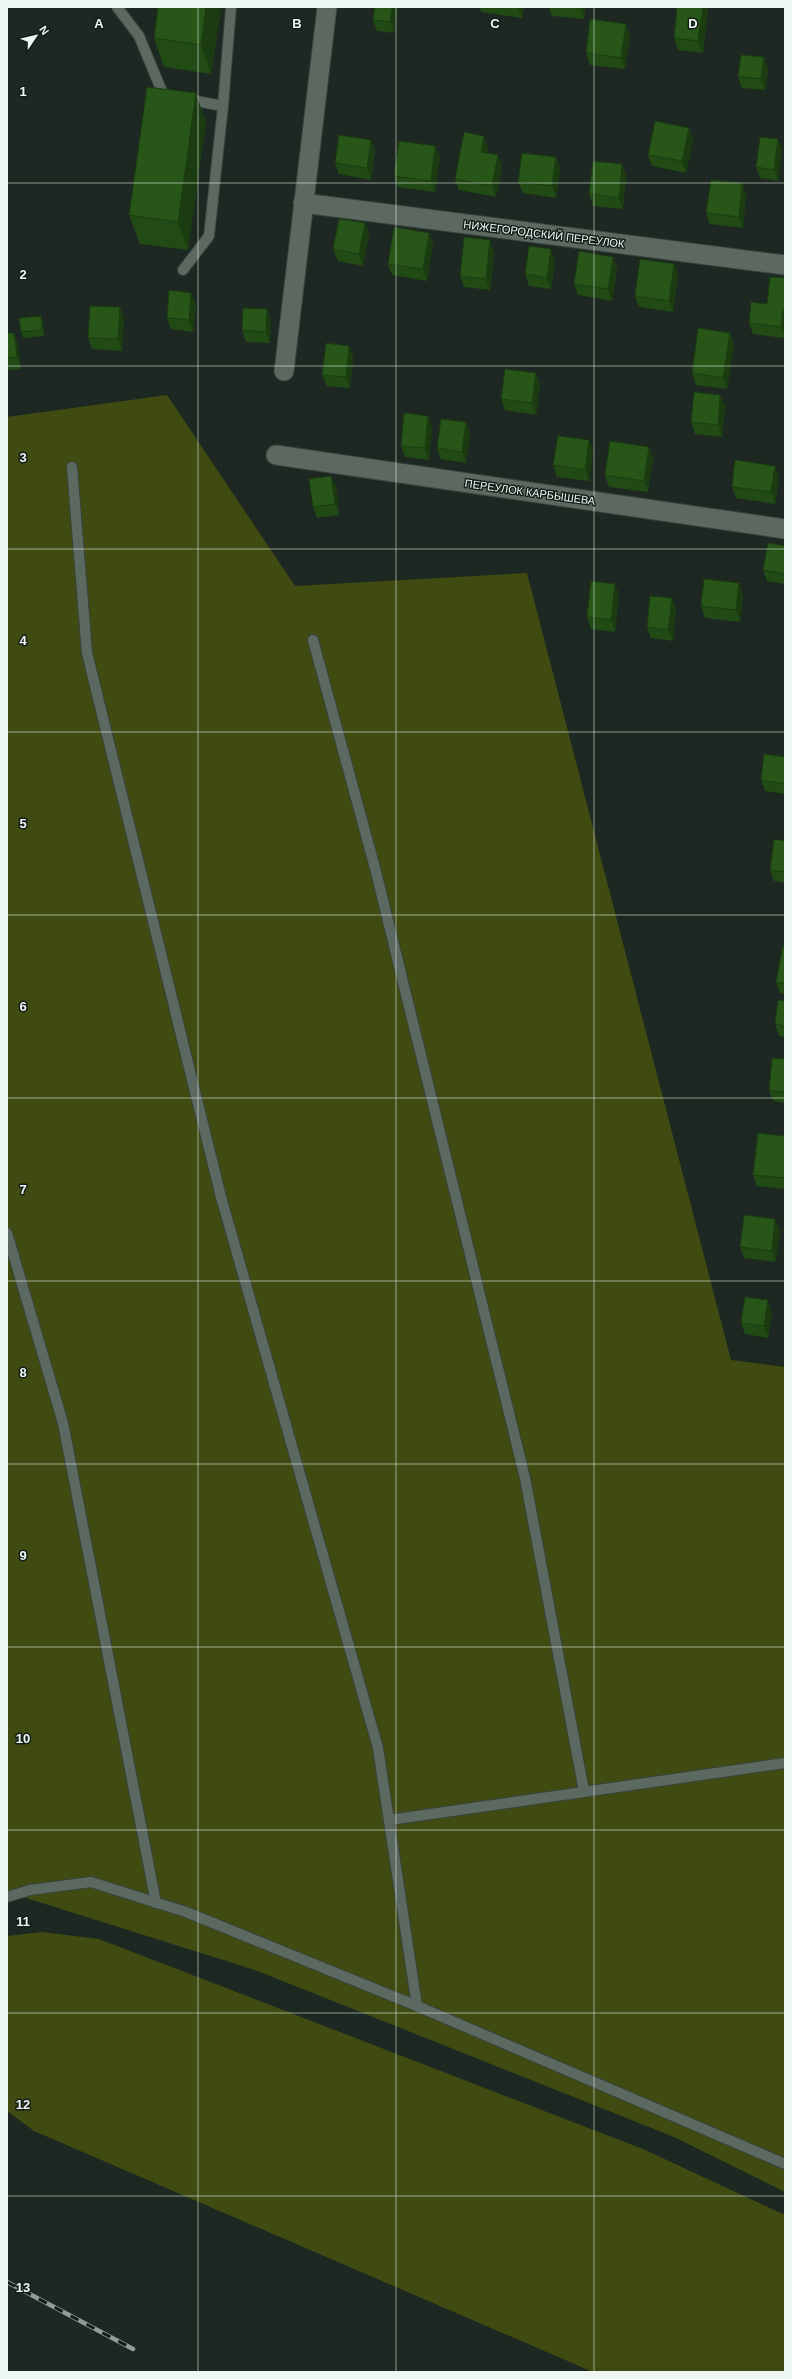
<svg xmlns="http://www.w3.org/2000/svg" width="792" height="2379" font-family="Arial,sans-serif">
  <rect width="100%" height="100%" fill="#1c2821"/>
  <g fill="#404b12">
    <path d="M167 395 295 586 527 573 731 1360 785 1367V2192L674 2137 255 1970 7 1892V417Z"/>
    <path d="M42 1932 99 1939 643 2149 785 2215V2372H593L34 2131 7 2111V1936Z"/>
  </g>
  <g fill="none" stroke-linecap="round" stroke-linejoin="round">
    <defs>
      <g id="service">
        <path d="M117 7 139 36 163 94 169 96"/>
        <path d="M223 106 231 7"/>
        <path d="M183 270 209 236 223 106 185 99"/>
        <path d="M72 467 87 653 221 1197 378 1748 417 2006"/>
        <path d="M313 640 375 868 525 1478 584 1791"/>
        <path d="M7 1233 63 1423 156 1903"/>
        <path d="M389 1820 785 1763"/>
        <path d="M7 1897 30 1890 91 1882 186 1912 417 2006 785 2164"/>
      </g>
      <g id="minor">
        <path d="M303 203 785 265"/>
        <path d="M284 371 327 7"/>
        <path d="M276 455 785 529"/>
      </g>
    </defs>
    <use href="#service" stroke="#39433d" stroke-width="12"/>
    <use href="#minor" stroke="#39433d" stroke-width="21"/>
    <use href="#service" stroke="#5c6961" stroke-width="10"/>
    <use href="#minor" stroke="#5c6961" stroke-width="19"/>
    <defs>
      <path id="rail" d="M7 2282 133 2349"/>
    </defs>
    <use href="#rail" stroke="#929b95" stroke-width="4.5"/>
    <use href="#rail" stroke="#131e18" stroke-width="3" stroke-dasharray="9" stroke-linecap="butt"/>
  </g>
  <g fill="#224a15">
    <path d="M221 7 211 74 164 67 154 38Z"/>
    <path d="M375 7H397L394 33 377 31 373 20Z"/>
    <path d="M480 7H524L522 18 481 12Z"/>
    <path d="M549 7H585L584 19 552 16Z"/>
    <path d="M708 7 703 53 678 50 674 38Z"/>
    <path d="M630 35 625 69 590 65 586 53Z"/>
    <path d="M768 69 765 90 742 88 738 76Z"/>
    <path d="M206 122 188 250 140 244 129 215Z"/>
    <path d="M689 128 693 139 686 173 652 166 648 155Z"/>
    <path d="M778 139 782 150 778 181 760 178 756 167Z"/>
    <path d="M371 140 375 151 371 180 339 174 335 163Z"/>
    <path d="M435 146 440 157 435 192 398 187 394 176Z"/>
    <path d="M488 147 487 153 502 166 496 197 459 190 455 179Z"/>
    <path d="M556 157 560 169 556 198 523 193 518 182Z"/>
    <path d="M626 175 623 209 593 206 589 194Z"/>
    <path d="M742 183 746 195 743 228 710 224 706 213Z"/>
    <path d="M365 223 369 235 363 266 338 261 333 249Z"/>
    <path d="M429 233 433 244 427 281 392 275 388 264Z"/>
    <path d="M551 249 555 261 551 289 529 286 525 274Z"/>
    <path d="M494 252 490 290 464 287 460 276Z"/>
    <path d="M613 257 617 268 612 301 578 295 574 284Z"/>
    <path d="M674 264 678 275 673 312 639 307 635 296Z"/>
    <path d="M785 278V338L753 334 749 323 767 304Z"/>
    <path d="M191 293 196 304 193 332 171 329 167 318Z"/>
    <path d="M120 307 124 319 122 351 92 349 88 338Z"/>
    <path d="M267 309 271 320 270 343 246 342 242 330Z"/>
    <path d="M41 316 43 322 44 336 23 338 21 332Z"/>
    <path d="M7 333 18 344 21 369 7 370Z"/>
    <path d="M734 344 727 389 696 385 692 373Z"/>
    <path d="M349 346 353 358 350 388 327 386 322 375Z"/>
    <path d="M536 373 540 384 536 415 505 410 501 399Z"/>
    <path d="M720 395 725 406 722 437 695 434 691 422Z"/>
    <path d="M466 422 470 433 466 463 441 459 437 448Z"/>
    <path d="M432 427 429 460 405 457 401 446Z"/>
    <path d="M589 440 593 451 589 481 557 477 553 465Z"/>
    <path d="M649 447 653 458 648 492 609 487 605 475Z"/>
    <path d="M775 466 779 477 775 504 736 498 732 487Z"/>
    <path d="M336 487 339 515 317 518 313 507Z"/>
    <path d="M785 546V584L767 581 763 570Z"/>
    <path d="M619 595 615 632 591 629 587 617Z"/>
    <path d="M743 595 740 622 705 618 701 606Z"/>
    <path d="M676 609 673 641 651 638 647 627Z"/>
    <path d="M785 757V794L765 791 761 780Z"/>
    <path d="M785 841V883L774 881 770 870Z"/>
    <path d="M785 946V994L780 993 776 982Z"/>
    <path d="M785 1001V1037L779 1036 775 1024Z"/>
    <path d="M785 1059V1103L773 1101 769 1090Z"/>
    <path d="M785 1136V1189L757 1186 753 1175Z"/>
    <path d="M775 1219 780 1231 776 1262 744 1258 740 1247Z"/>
    <path d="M772 1312 768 1338 745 1334 741 1323Z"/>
  </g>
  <g fill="#1b3c11">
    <path d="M206 7H221L211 74 201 45Z"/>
    <path d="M392 7H397L394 33 390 22Z"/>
    <path d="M518 7H524L522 18Z"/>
    <path d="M580 7H585L584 19Z"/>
    <path d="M703 7H708L703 53 698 41Z"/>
    <path d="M626 24 630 35 625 69 621 58Z"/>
    <path d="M764 57 768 69 765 90 761 79Z"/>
    <path d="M196 93 206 122 188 250 178 222Z"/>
    <path d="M689 128 693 139 686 173 682 161Z"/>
    <path d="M484 136 488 147 485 163 481 152Z"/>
    <path d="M778 139 782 150 778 181 774 170Z"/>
    <path d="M371 140 375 151 371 180 367 168Z"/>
    <path d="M435 146 440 157 435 192 431 181Z"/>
    <path d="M498 155 502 166 496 197 492 186Z"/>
    <path d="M556 157 560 169 556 198 552 186Z"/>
    <path d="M622 164 626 175 623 209 619 198Z"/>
    <path d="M742 183 746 195 743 228 739 217Z"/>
    <path d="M365 223 369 235 363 266 359 254Z"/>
    <path d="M429 233 433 244 427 281 423 269Z"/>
    <path d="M490 240 494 252 490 290 486 279Z"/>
    <path d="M551 249 555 261 551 289 547 278Z"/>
    <path d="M613 257 617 268 612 301 608 289Z"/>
    <path d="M674 264 678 275 673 312 669 301Z"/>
    <path d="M191 293 196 304 193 332 189 320Z"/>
    <path d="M120 307 124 319 122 351 118 339Z"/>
    <path d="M267 309 271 320 270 343 266 332Z"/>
    <path d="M783 309 785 313V337L781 327Z"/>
    <path d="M41 316 43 322 44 336 42 330Z"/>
    <path d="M14 333 18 344 21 369 17 357Z"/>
    <path d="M730 333 734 344 727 389 723 378Z"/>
    <path d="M349 346 353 358 350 388 346 377Z"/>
    <path d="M536 373 540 384 536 415 532 403Z"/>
    <path d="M720 395 725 406 722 437 718 425Z"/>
    <path d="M428 416 432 427 429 460 425 448Z"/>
    <path d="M466 422 470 433 466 463 462 452Z"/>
    <path d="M589 440 593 451 589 481 585 470Z"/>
    <path d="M649 447 653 458 648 492 644 481Z"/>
    <path d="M775 466 779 477 775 504 771 492Z"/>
    <path d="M331 476 336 487 339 515 335 504Z"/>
    <path d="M739 583 743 595 740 622 736 610Z"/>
    <path d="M615 584 619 595 615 632 611 620Z"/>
    <path d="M672 598 676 609 673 641 668 630Z"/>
    <path d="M775 1219 780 1231 776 1262 772 1251Z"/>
    <path d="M768 1300 772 1312 768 1338 764 1326Z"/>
  </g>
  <g fill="#275618" stroke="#1b3c11">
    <path d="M158 7H206L201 45 154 38Z"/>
    <path d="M375 7H392L390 22 373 20Z"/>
    <path d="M677 7H703L698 41 674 38Z"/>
    <path d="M590 19 626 24 621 58 586 53Z"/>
    <path d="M741 55 764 57 761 79 738 76Z"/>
    <path d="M147 87 196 93 178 222 129 215Z"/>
    <path d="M655 121 689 128 682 161 648 155Z"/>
    <path d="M464 132 484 136 481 152 498 155 492 186 455 179Z"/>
    <path d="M339 135 371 140 367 168 335 163Z"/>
    <path d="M760 137 778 139 774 170 756 167Z"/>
    <path d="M399 141 435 146 431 181 394 176Z"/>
    <path d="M522 153 556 157 552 186 518 182Z"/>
    <path d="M593 161 622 164 619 198 589 194Z"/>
    <path d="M711 180 742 183 739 217 706 213Z"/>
    <path d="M339 219 365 223 359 254 333 249Z"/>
    <path d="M394 227 429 233 423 269 388 264Z"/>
    <path d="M464 237 490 240 486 279 460 276Z"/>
    <path d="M529 246 551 249 547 278 525 274Z"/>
    <path d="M579 251 613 257 608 289 574 284Z"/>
    <path d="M640 259 674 264 669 301 635 296Z"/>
    <path d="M770 277 785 278V309H783L781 327 749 323 751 302 767 304Z"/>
    <path d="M169 290 191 293 189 320 167 318Z"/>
    <path d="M90 306 120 307 118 339 88 338Z"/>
    <path d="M243 308 267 309 266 332 242 330Z"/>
    <path d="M41 316 42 330 21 332 19 318Z"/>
    <path d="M698 328 730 333 723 378 692 373Z"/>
    <path d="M7 333H14L17 357 7 358Z"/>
    <path d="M326 343 349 346 346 377 322 375Z"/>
    <path d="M505 369 536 373 532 403 501 399Z"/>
    <path d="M694 392 720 395 718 425 691 422Z"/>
    <path d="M404 413 428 416 425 448 401 446Z"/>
    <path d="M441 419 466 422 462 452 437 448Z"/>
    <path d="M558 436 589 440 585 470 553 465Z"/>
    <path d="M610 441 649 447 644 481 605 475Z"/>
    <path d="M735 460 775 466 771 492 732 487Z"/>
    <path d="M331 476 335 504 313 507 309 479Z"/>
    <path d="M768 543 785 546V574L763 570Z"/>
    <path d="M704 579 739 583 736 610 701 606Z"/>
    <path d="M591 581 615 584 611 620 587 617Z"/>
    <path d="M650 596 672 598 668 630 647 627Z"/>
    <path d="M764 754 785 757V784L761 780Z"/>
    <path d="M774 839 785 841V872L770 870Z"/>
    <path d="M783 946H785V984L776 982Z"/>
    <path d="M778 1000 785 1001V1026L775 1024Z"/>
    <path d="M772 1058 785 1059V1092L769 1090Z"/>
    <path d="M758 1133 785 1136V1178L753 1175Z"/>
    <path d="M744 1215 775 1219 772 1251 740 1247Z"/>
    <path d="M745 1297 768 1300 764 1326 741 1323Z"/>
  </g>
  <path fill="none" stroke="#eef6f1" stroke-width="1" stroke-opacity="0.55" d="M198 7V2372M396 7V2372M594 7V2372M7 183H785M7 366H785M7 549H785M7 732H785M7 915H785M7 1098H785M7 1281H785M7 1464H785M7 1647H785M7 1830H785M7 2013H785M7 2196H785"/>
  <g text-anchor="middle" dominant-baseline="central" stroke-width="3" stroke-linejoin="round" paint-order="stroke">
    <g font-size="11" fill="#eef6f1" stroke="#131e18">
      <text transform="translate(544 234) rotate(7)">НИЖЕГОРОДСКИЙ ПЕРЕУЛОК</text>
      <text transform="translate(530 492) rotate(8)">ПЕРЕУЛОК КАРБЫШЕВА</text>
    </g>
  </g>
  <g font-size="13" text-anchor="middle" font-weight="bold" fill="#eef6f1" stroke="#131e18" stroke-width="3" stroke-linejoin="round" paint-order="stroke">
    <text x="99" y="28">A</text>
    <text x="297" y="28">B</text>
    <text x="495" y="28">C</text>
    <text x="693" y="28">D</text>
    <text x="23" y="96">1</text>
    <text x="23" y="279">2</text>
    <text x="23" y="462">3</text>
    <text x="23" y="645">4</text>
    <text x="23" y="828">5</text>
    <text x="23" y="1011">6</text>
    <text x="23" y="1194">7</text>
    <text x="23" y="1377">8</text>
    <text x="23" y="1560">9</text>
    <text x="23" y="1743">10</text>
    <text x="23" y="1926">11</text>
    <text x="23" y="2109">12</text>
    <text x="23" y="2292">13</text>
  </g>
  <rect width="792" height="2379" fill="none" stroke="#eef6f1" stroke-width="16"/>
  <g transform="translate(36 36) rotate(55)" stroke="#131e18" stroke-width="3" paint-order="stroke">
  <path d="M0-3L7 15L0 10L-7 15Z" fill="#eef6f1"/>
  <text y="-6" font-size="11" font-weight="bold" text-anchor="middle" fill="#eef6f1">N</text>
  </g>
</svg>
